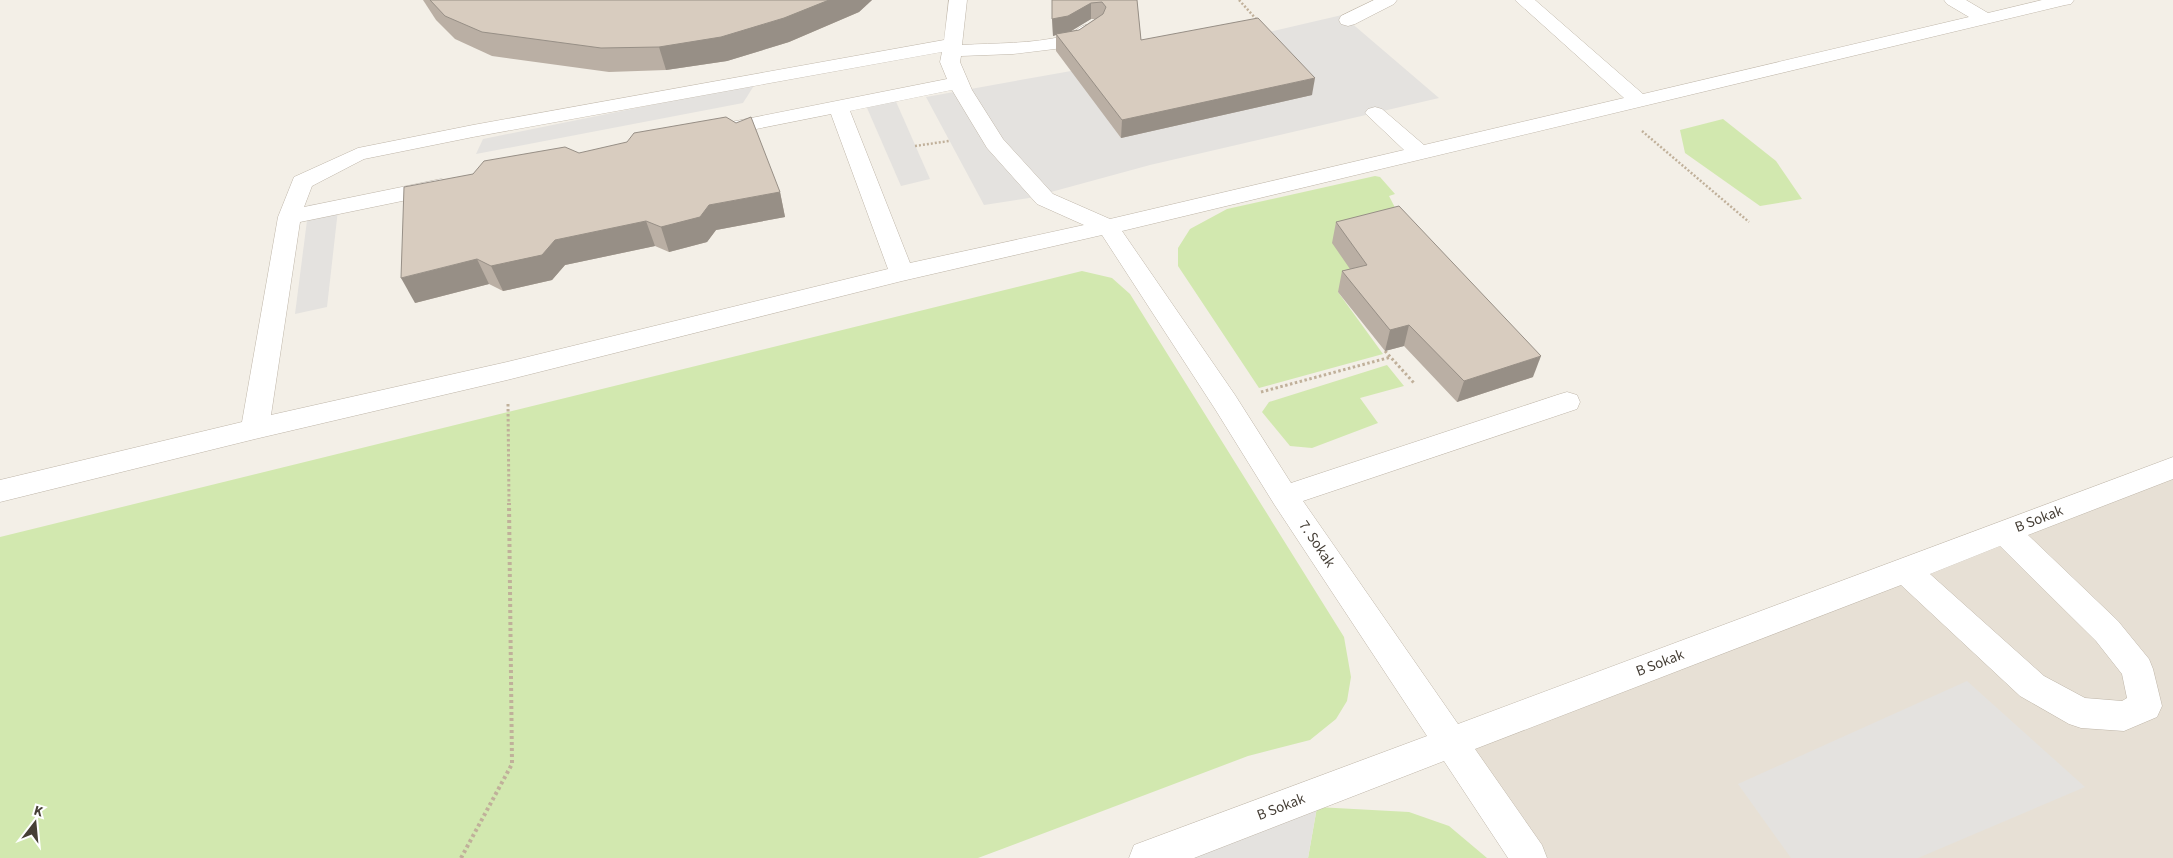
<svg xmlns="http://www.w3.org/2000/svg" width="2173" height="858" font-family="'Source Sans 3',sans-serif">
  <rect width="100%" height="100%" fill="#f3efe7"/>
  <path fill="#e7e0d5" d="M2173 468V858H1529L1452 742Z"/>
  <g fill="#d2e8af">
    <path d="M1723 119 1776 161 1802 199 1760 206 1685 153 1680 130Z"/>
    <path d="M1375 176 1380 177 1395 194 1389 196 1403 223 1362 286 1338 292 1383 354 1259 388 1178 266V248L1190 229 1227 209Z"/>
    <path d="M1082 271 1112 278 1130 294 1344 637 1351 677 1347 701 1336 719 1310 740 1248 756 978 858H0V537Z"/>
    <path d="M1387 365 1404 386 1360 398 1378 423 1312 448 1290 446 1262 412 1269 402Z"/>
    <path d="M1317 807 1409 812 1449 826 1487 858H1308Z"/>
  </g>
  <g fill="#e4e2df">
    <path d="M1342 15 1439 98 1150 165 1029 198 984 205 926 97 1071 71 1256 35Z"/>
    <path d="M755 84 743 103 476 154 483 139Z"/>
    <path d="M894 97 930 179 901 186 864 101Z"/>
    <path d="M339 201 327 307 295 314 309 205Z"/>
    <path d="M1967 681 2085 787 1918 858H1791L1738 784Z"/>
    <path d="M1317 807 1308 858H1182Z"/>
  </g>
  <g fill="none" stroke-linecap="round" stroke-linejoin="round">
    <defs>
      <g id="minor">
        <path d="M949 0H967L962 45C995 43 1033 44 1064 36 1077 33 1081 21 1096 25L1098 29 1078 45 1071 47 1013 54 961 56 960 62 972 90 1003 139 1053 194 1110 219 1404 150 1365 113 1368 109 1375 107 1382 109 1424 145 1624 98 1515 0H1535L1643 94 1969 17 1947 4 1944 0H1966L1988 13 2042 0H2074L2071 4 2065 5 1122 231 1235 395 1291 483 1557 395 1567 392 1577 395 1580 402 1577 409 1303 501 1458 724 2173 457V479L2028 535 2118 621 2149 659 2153 669 2162 706 2157 717 2124 731 2081 728 2069 724 2020 696 1901 585 1475 749 1542 845 1547 858H1508L1444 761 1194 858H1129L1134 845 1427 736 1274 504 1215 409 1102 235 902 281 507 380 255 439 0 502V480L242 422 278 217 294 177 358 148 473 125 944 40ZM942 52 940 62 947 79 716 125 709 127 705 131 709 135 716 137 831 114 888 269 507 362 271 415 300 222 441 193 449 191 452 186 449 181 441 179 304 207 312 186 364 159 473 137ZM952 90 987 148 1037 204 1084 225 910 263 850 111ZM2000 546 2096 641 2122 674 2127 698 2122 701 2085 698 2044 676 1930 574Z"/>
        <path d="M1374 0H1397L1394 4 1355 24 1348 26 1341 24 1339 20 1341 16Z"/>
      </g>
    </defs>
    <use href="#minor" stroke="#bfb6a9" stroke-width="1"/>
    <g stroke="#c0b09a" stroke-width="2.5" stroke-dasharray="2 2" stroke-linecap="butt">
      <path d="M1239 0 1257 20"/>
      <path d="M1642 131 1749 222"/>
      <path d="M915 146 949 141"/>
    </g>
    <g stroke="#c0b09a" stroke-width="3" stroke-dasharray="2.5 2.5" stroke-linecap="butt">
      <path d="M1385 351 1414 383"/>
      <path d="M1261 392 1391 357"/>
      <path d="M508 404 509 504"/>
    </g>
    <path stroke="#c0b09a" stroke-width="4" stroke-dasharray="3 3" stroke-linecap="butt" d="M461 858 512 764 509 503"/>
    <use href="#minor" fill="#fff" fill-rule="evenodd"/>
  </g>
  <g fill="#baafa4" fill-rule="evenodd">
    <path d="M423 0H872L859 12 789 42 727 61 666 70 609 72 492 56 455 39 436 20Z"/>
    <path d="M1052 0H1137L1141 40 1312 95 1121 138 1056 51V35L1053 36ZM1091 19H1095L1079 30 1071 31Z"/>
    <path d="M579 153 780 192 785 217 716 230 707 242 669 252 655 246 565 265 552 280 503 291 489 284 415 303Z"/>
    <path d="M1336 222 1533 377 1457 402 1404 346 1385 351 1338 292 1342 271 1350 269 1332 243Z"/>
  </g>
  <g fill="#978f86">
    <path d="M829 0H872L859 12 789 42 727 61 666 70 659 47Z"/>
    <path d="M1091 3V19L1068 33 1056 34V35L1053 36 1052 19Z"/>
    <path d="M1315 78 1312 95 1121 138 1122 120Z"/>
    <path d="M780 192 785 217 716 230 707 242 669 252 661 227 709 205Z"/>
    <path d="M646 221 655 246 565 265 552 280 503 291 491 266 555 240Z"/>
    <path d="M477 259 489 284 415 303 401 278Z"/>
    <path d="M1409 325 1404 346 1385 351 1390 330Z"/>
    <path d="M1541 356 1533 377 1457 402 1464 381Z"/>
  </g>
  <g fill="#d8ccbf" stroke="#978f86">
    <path d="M430 0H829L784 18 721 37 659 47 601 48 482 32 445 16Z"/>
    <path d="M1052 0H1137L1141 40 1258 18 1315 78 1122 120 1056 34 1079 30 1103 14 1106 7 1102 2 1091 3 1068 16 1052 19Z"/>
    <path d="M726 117 736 123 751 117 780 192 709 205 700 217 661 227 646 221 555 240 542 255 491 266 477 259 401 278 404 187 473 174 484 161 565 147 579 153 627 142 634 133Z"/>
    <path d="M1399 206 1541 356 1464 381 1409 325 1390 330 1342 271 1367 265 1336 222Z"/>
  </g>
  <g text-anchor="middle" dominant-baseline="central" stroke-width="4" stroke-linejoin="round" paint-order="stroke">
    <g font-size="15" fill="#463f36" stroke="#fff">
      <text transform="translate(2039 519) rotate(-21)">B Sokak</text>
      <text transform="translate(1317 544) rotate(56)">7. Sokak</text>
      <text transform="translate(1660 663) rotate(-21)">B Sokak</text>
      <text transform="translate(1281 807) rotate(-21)">B Sokak</text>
    </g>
  </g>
  <g transform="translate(35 823) rotate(16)" stroke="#ffffff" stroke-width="4" paint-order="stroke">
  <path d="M0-4L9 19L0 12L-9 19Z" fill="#463f36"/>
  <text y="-8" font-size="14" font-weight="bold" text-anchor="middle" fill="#463f36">K</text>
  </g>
</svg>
